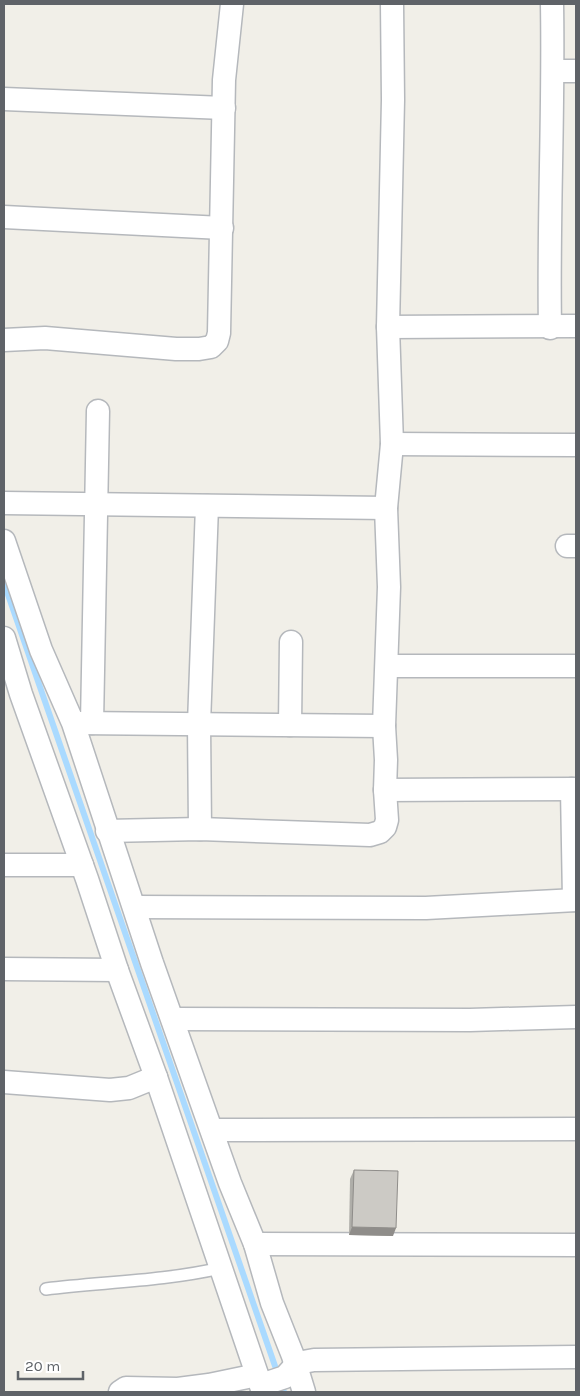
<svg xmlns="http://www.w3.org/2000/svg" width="580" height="1396" font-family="Karla,sans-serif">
  <rect width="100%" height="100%" fill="#f1efe8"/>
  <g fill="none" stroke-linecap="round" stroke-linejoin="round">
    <path stroke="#aadaff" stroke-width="6" d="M4 583 284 1392"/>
    <defs>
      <path id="service" d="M46 1289C104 1282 164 1281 221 1268"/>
      <g id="minor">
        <path d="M553 71H576"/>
        <path d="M4 99 224 108"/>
        <path d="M4 217 222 228"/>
        <path d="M388 327 576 326"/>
        <path d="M550 328C548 220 554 112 552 4"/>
        <path d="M4 340 45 338 176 349H199L211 347 217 341 219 333 224 80 232 4"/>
        <path d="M392 444 576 445"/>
        <path d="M4 503 386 508"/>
        <path d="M4 541 41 650 73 723 152 963 230 1183 255 1244 272 1303 293 1356 304 1392"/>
        <path d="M567 546H576"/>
        <path d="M4 638 21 694 87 879 117 970 156 1077 263 1392"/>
        <path d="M387 666H576"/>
        <path d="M78 723 384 726"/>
        <path d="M92 723 98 411"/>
        <path d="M290 725 291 642"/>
        <path d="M572 789 574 900"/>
        <path d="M385 790 576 789"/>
        <path d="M200 829 199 724 207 506"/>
        <path d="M107 831 200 829 370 835 380 832 385 827 387 820 385 790 386 760 384 726 389 587 386 508 392 444 388 327 393 100 392 4"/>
        <path d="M4 865H82"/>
        <path d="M135 907 426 908 576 900"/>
        <path d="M4 969 117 970"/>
        <path d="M173 1019 470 1020 576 1017"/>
        <path d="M4 1082 110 1090 129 1088 156 1077"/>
        <path d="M212 1130 576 1129"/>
        <path d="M255 1244 576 1245"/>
        <path d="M261 1385 285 1377 295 1366 303 1362 314 1360 576 1357"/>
        <path d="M120 1392 126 1388 178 1389 209 1385 257 1375"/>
      </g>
    </defs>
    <use href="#service" stroke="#b5b8bc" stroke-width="14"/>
    <use href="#minor" stroke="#b5b8bc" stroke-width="25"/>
    <use href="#service" stroke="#fff" stroke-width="11"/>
    <use href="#minor" stroke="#fff" stroke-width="22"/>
  </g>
  <path fill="#afaea9" d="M354 1170 393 1236 349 1235 350 1179Z"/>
  <path fill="#8f8d8a" d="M352 1227 396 1228 393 1236 349 1235Z"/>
  <path fill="#cccac5" stroke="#8f8d8a" d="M354 1170 398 1171 396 1228 352 1227Z"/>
  <rect width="580" height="1396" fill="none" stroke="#5f6368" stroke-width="10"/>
  <path d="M18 1371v8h65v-8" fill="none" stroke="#5f6368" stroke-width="2.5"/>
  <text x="25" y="1371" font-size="15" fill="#5f6368" stroke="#ffffff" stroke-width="4" paint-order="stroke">20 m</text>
</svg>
